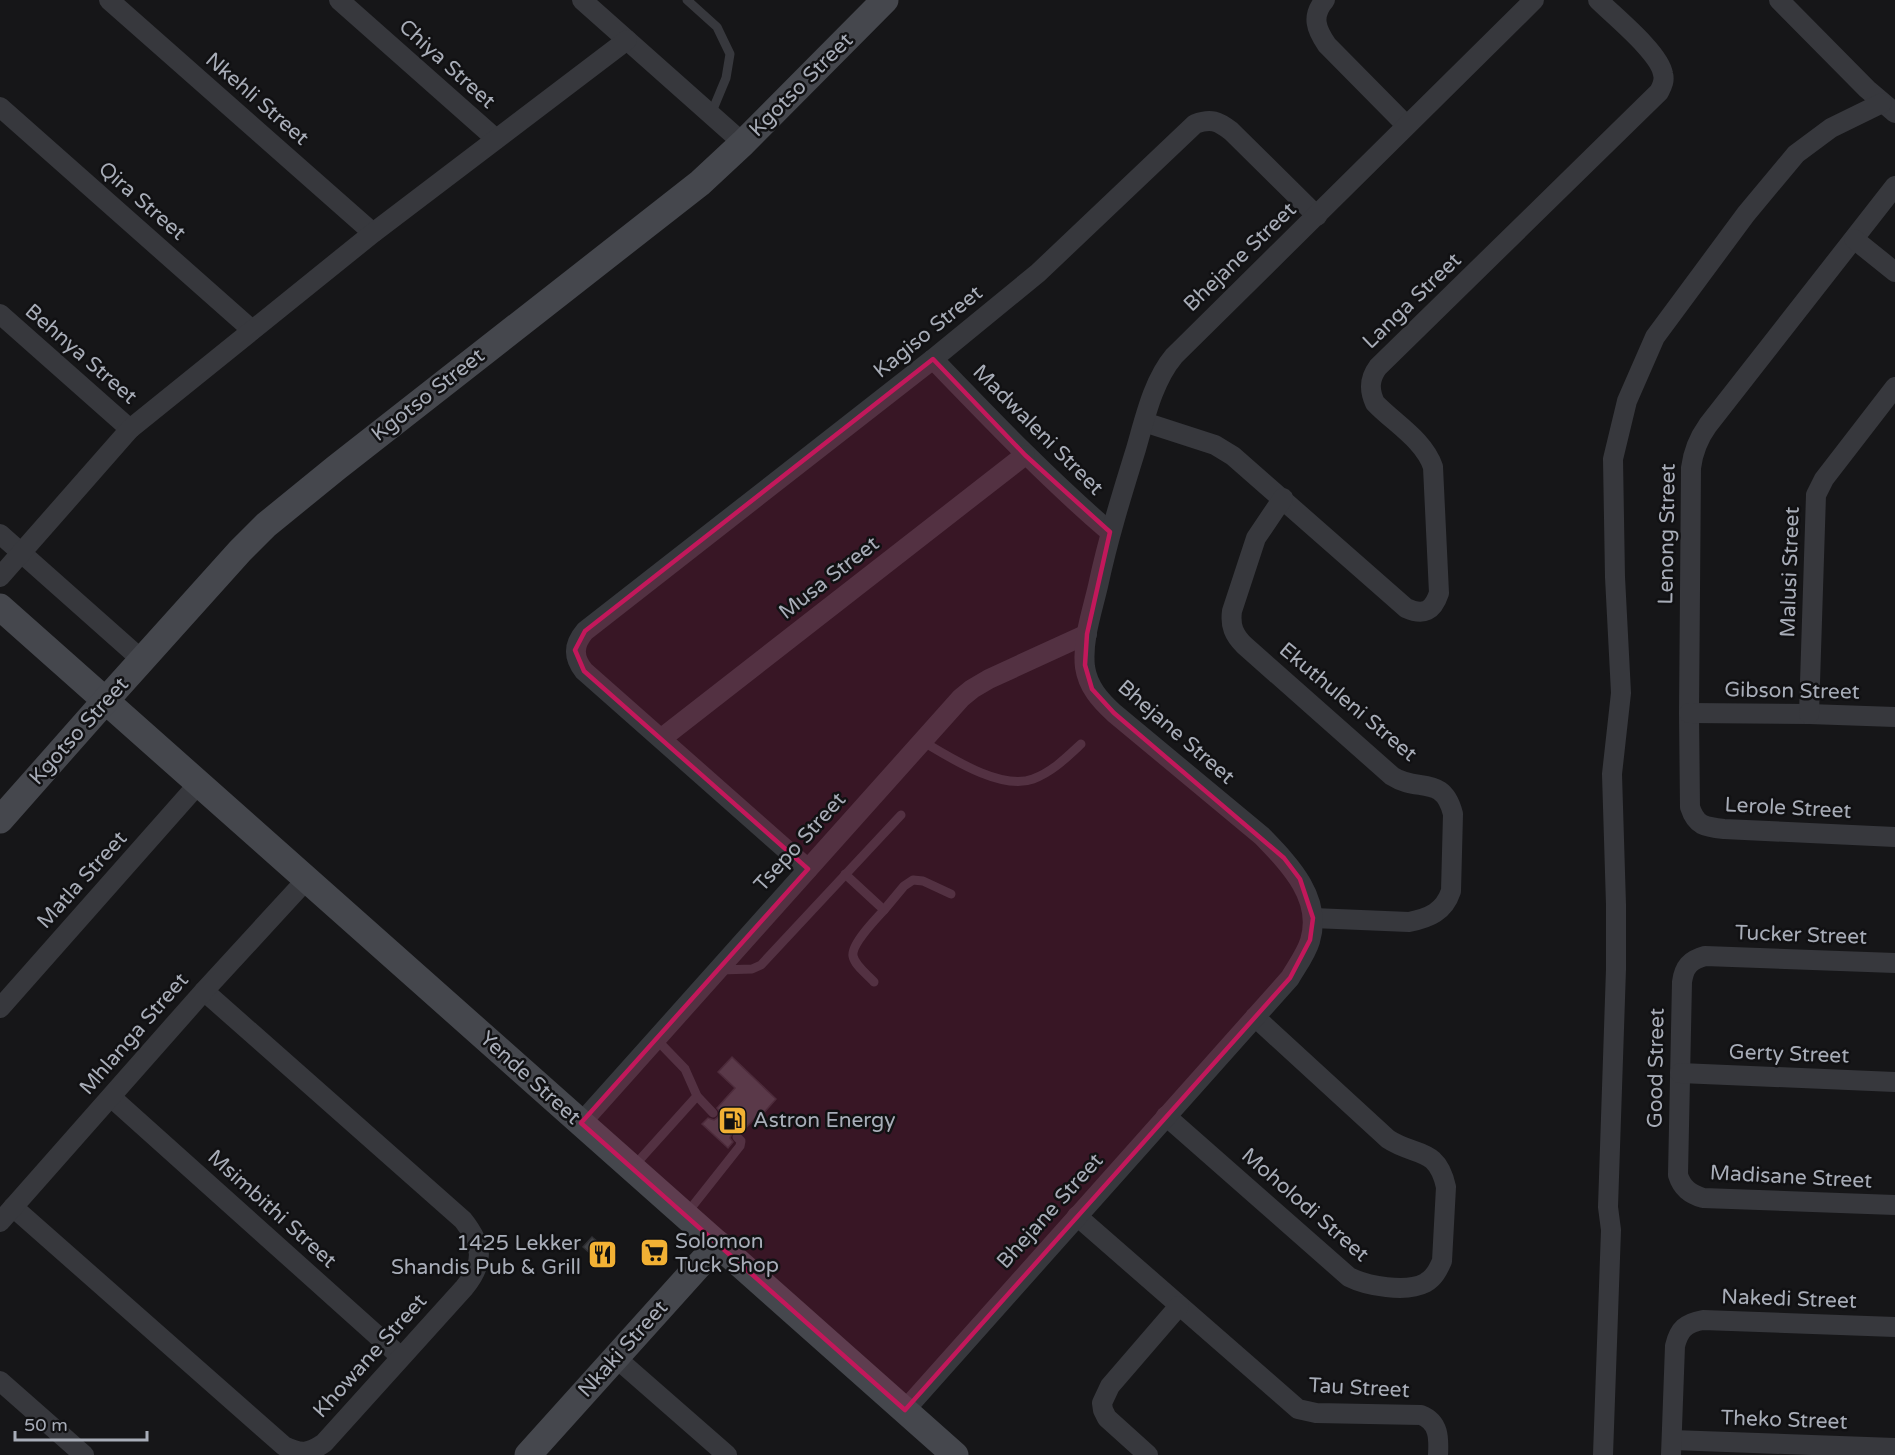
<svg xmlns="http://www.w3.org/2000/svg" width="1895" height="1455" font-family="'Varela Round',sans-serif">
  <rect width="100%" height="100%" fill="#161618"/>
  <g fill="#404145" stroke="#303034" stroke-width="1.5">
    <path d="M732 1057 776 1099 762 1115 760 1113 742 1132 736 1130 732 1133 730 1138 733 1142 728 1148 702 1124 708 1118 714 1120 718 1117 720 1112 717 1108 735 1088 718 1072Z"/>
    <path d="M592 1237 616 1257 607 1268 583 1247Z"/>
  </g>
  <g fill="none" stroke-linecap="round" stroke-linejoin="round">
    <g stroke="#37383d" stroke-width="9">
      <path d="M687 0 717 27 730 54 726 78 711 114"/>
      <path d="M922 741C949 757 1001 791 1033 779 1052 772 1066 758 1081 744"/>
      <path d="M845 874 884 910C876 919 851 944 853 956 855 966 868 975 874 982"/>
      <path d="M884 910 904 886 913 880 923 881 951 894"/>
      <path d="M720 970 752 969 761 965 901 815"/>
      <path d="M656 1039 685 1069 697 1096 713 1113"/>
      <path d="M634 1166 697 1096"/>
      <path d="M687 1213 740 1146 741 1141 737 1137"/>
    </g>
    <g stroke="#37383d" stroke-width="20">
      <path d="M109 0 373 233"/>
      <path d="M339 0 496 139"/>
      <path d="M582 0 743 143"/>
      <path d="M1325 0C1311 16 1316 29 1327 45L1406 125"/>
      <path d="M1779 0 1867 89 1895 113"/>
      <path d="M0 107 252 330"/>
      <path d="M1895 186 1708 425C1698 439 1693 451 1691 468L1689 713 1690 807C1696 826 1705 827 1724 829L1895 837"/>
      <path d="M1854 239 1895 272"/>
      <path d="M0 314 130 429"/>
      <path d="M933 359C991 419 1047 478 1110 532"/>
      <path d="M1144 422 1215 445 1233 456 1406 608C1424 616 1433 611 1439 593L1433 467C1424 440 1394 423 1375 403 1369 390 1369 379 1378 367L1659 92C1662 86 1665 81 1663 74 1660 53 1614 16 1598 0"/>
      <path d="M1283 498 1256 538 1232 611C1230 626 1234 635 1244 645L1392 776C1418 793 1443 774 1453 814L1451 891C1444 912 1429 918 1409 922L1313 918"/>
      <path d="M0 534 142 660"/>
      <path d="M0 577 130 429 373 233 627 40"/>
      <path d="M1689 713 1809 714 1895 717"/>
      <path d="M1809 714 1816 495 1824 479 1895 387"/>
      <path d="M662 738 1025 455"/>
      <path d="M808 869 584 671C573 657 573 645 585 631L933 359 1038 273 1195 124C1211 118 1218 121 1231 131L1317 216"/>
      <path d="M1895 963 1705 956C1690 960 1684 967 1682 982L1678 1175C1682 1188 1690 1194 1703 1198L1895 1205"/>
      <path d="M0 1008 199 783"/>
      <path d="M1680 1073 1895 1082"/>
      <path d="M111 1097 401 1357"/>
      <path d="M1166 1116 1349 1277C1367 1286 1406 1293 1425 1283 1434 1278 1438 1270 1442 1261L1446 1187C1437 1146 1415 1157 1388 1139L1255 1017"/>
      <path d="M581 1123 961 698 972 689 989 679 1087 634"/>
      <path d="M13 1207 284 1446C301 1454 308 1454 324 1443L464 1288C485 1263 483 1245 463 1220L204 991"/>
      <path d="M1077 1216 1298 1409 1316 1413 1421 1415C1439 1422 1439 1438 1438 1455"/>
      <path d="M0 1222 204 991 307 879"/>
      <path d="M615 1357 727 1455"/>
      <path d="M0 1381 84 1455"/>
      <path d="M905 1410 1290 978C1297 966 1306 954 1310 941 1323 898 1289 864 1262 836L1114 713C1100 700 1088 687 1085 667 1082 640 1092 612 1098 586 1108 539 1122 494 1136 449 1145 418 1153 381 1174 356L1534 0"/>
      <path d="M1672 1440 1895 1448"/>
      <path d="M1148 1455 1107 1418 1103 1410 1102 1403 1110 1386 1179 1306"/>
      <path d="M1603 1455 1611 1230 1608 1207 1616 969V905L1612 774 1621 693 1615 577 1613 459 1627 401 1655 337 1746 214 1796 154 1831 128 1882 103"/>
      <path d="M1671 1455 1675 1346C1679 1329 1686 1323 1703 1320L1895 1327"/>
    </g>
    <g stroke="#45474d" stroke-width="27">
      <path d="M0 607 955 1455"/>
      <path d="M0 820 106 700 240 551 266 525 336 468 700 183 743 143 885 0"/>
      <path d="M528 1455 718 1244"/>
    </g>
  </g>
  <path fill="#c2185b" fill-opacity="0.2" stroke="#c2185b" stroke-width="4.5" stroke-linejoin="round" d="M933 359 1025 455 1110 532 1087 634 1085 665 1092 689 1114 713 1284 858 1300 879 1313 918 1310 940 1290 978 905 1410 581 1123 808 869 584 671 575 650 585 631Z"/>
  <defs>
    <symbol id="fuel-square" viewBox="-11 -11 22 22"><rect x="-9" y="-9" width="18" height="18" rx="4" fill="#f2b134" stroke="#111113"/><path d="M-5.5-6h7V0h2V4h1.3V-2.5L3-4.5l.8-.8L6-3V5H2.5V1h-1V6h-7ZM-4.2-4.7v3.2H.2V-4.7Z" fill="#111"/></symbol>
    <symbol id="supermarket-square" viewBox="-11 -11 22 22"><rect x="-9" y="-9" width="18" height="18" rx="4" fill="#f2b134" stroke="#111113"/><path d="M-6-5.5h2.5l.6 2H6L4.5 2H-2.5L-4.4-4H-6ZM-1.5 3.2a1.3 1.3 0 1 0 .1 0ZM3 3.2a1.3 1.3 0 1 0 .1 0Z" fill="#111"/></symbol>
    <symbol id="restaurant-square" viewBox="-11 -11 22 22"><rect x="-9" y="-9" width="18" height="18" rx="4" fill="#f2b134" stroke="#111113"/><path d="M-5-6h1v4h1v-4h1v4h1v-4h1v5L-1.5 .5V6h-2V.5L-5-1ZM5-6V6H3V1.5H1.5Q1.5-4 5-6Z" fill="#111"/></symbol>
  </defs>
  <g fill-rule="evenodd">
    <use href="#fuel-square" x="716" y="1104" width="33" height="33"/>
    <use href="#supermarket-square" x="638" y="1236" width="33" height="33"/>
    <use href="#restaurant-square" x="586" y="1238" width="33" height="33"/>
  </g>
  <g text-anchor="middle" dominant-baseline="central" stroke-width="5" stroke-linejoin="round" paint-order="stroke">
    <g font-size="21" fill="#a8adb8" stroke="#111113">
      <text transform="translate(447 64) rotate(42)">Chiya Street</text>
      <text transform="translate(801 85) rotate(-45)">Kgotso Street</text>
      <text transform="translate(257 99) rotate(41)">Nkehli Street</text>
      <text transform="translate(142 201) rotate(41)">Qira Street</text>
      <text transform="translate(1240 257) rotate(-44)">Bhejane Street</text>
      <text transform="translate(1412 301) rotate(-44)">Langa Street</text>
      <text transform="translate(928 332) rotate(-39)">Kagiso Street</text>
      <text transform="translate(81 354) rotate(41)">Behnya Street</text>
      <text transform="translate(428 395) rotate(-38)">Kgotso Street</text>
      <text transform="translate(1038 430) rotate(45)">Madwaleni Street</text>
      <text transform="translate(1667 534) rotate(-89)">Lenong Street</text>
      <text transform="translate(1790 572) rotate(-88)">Malusi Street</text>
      <text transform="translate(829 578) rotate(-38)">Musa Street</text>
      <text transform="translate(1792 691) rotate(1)">Gibson Street</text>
      <text transform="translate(1348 702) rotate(40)">Ekuthuleni Street</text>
      <text transform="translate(79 731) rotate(-48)">Kgotso Street</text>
      <text transform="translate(1176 732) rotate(41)">Bhejane Street</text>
      <text transform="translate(1788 808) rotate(3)">Lerole Street</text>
      <text transform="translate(800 842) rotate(-48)">Tsepo Street</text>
      <text transform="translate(82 880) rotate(-48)">Matla Street</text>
      <text transform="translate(1801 935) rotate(2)">Tucker Street</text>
      <text transform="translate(134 1034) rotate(-49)">Mhlanga Street</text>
      <text transform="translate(1789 1054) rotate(2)">Gerty Street</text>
      <text transform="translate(1656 1068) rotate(-89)">Good Street</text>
      <text transform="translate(530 1078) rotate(42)">Yende Street</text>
      <text transform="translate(1791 1177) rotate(3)">Madisane Street</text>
      <text transform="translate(1305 1205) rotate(41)">Moholodi Street</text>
      <text transform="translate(272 1209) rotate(42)">Msimbithi Street</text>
      <text transform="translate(1050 1211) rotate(-48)">Bhejane Street</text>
      <text transform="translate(1789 1299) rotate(2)">Nakedi Street</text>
      <text transform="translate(623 1349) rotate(-48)">Nkaki Street</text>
      <text transform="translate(370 1356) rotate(-48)">Khowane Street</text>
      <text transform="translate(1359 1388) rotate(3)">Tau Street</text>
      <text transform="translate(1784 1420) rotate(2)">Theko Street</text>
    </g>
    <g font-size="21" fill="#a8adb8" stroke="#111113" text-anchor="start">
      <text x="753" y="1120">Astron Energy</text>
      <text x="675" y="1241">Solomon<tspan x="675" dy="24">Tuck Shop</tspan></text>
      <text x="581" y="1243" text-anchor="end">1425 Lekker<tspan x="581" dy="24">Shandis Pub &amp; Grill</tspan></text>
    </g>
  </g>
  <path d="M15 1431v9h132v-9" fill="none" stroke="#a8adb8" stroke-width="3"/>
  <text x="24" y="1431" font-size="18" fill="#a8adb8" stroke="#111113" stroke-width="4.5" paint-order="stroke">50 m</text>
</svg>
